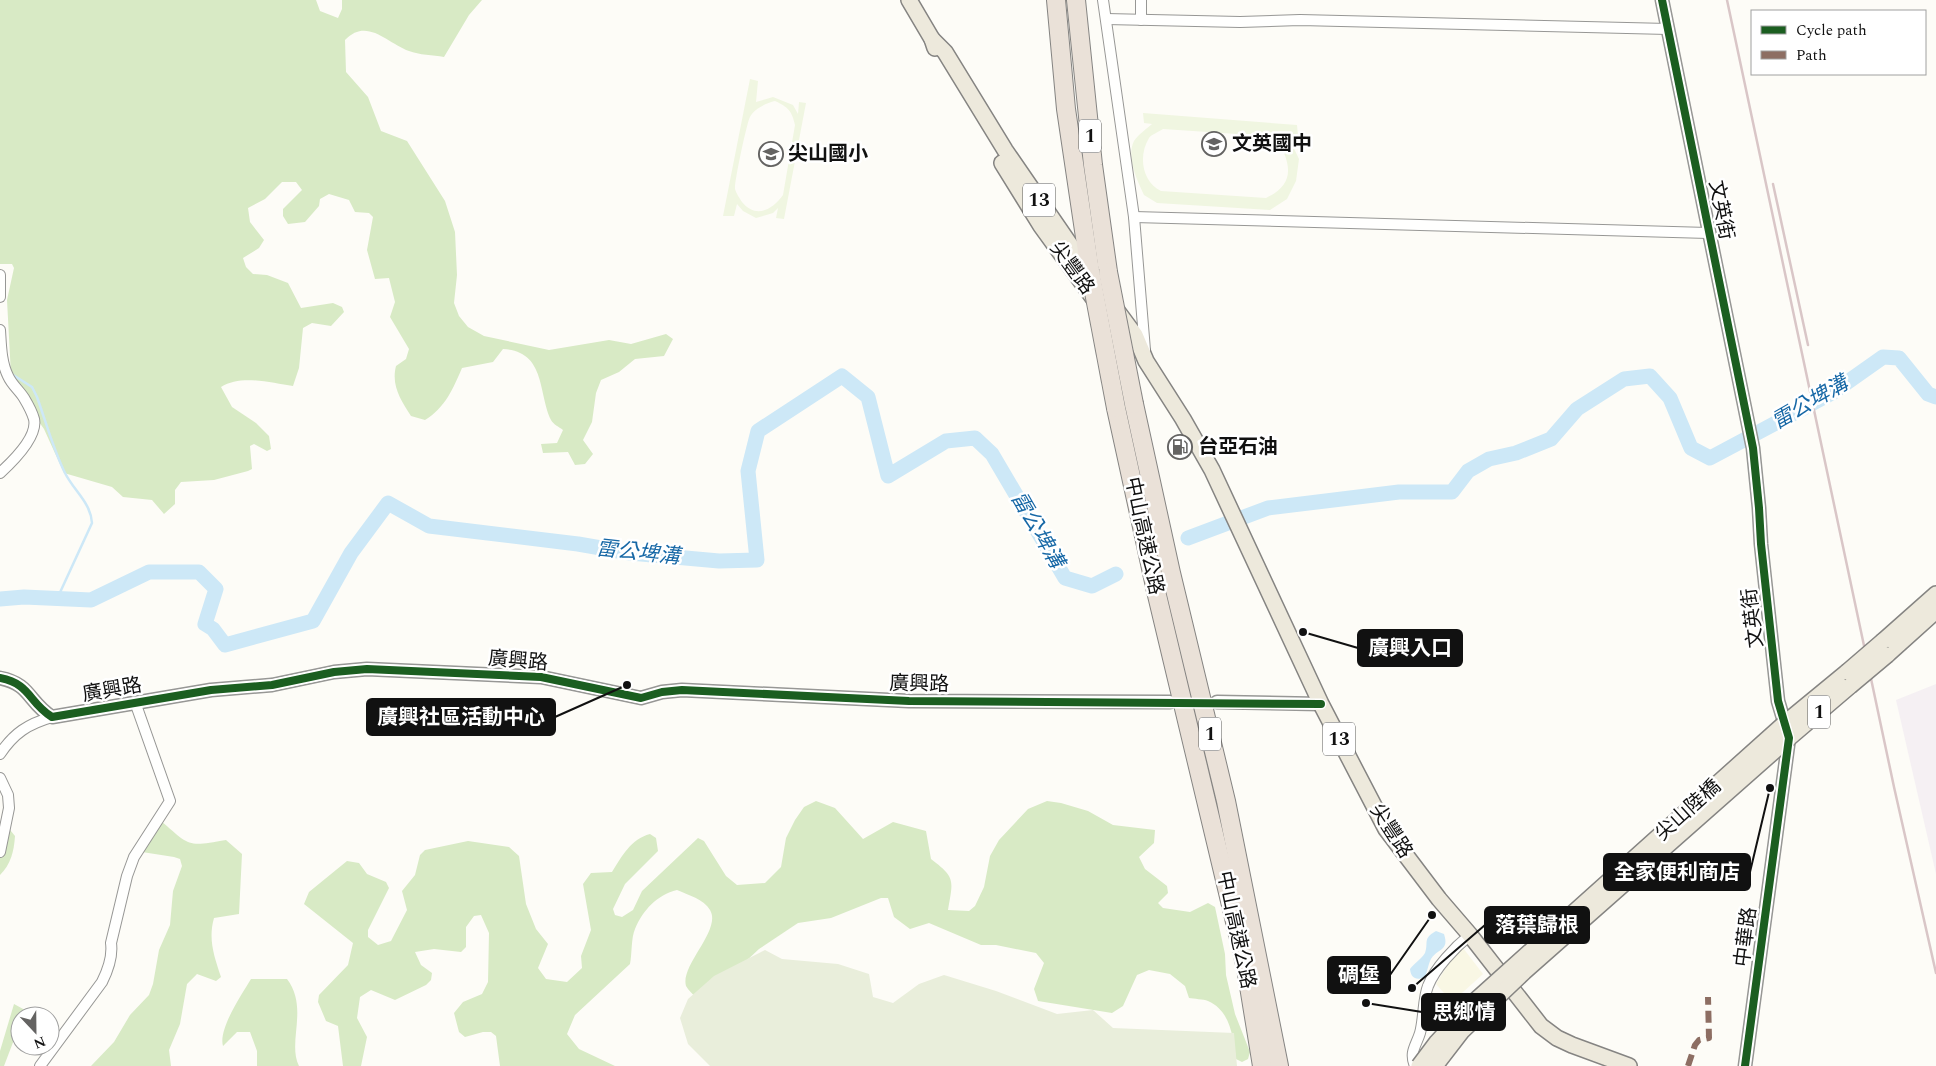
<svg xmlns="http://www.w3.org/2000/svg" width="1936" height="1066" font-family="Spectral,'Noto Sans TC',serif">
  <rect width="100%" height="100%" fill="#fdfcf7"/>
  <path fill="#f5f0f3" d="M1936 684V874L1896 700Z"/>
  <path fill="#f9f7e4" d="M1463 948 1483 974 1452 1002 1436 984 1452 958Z"/>
  <g fill="#d8eac5">
    <path d="M0 0H316L320 11 338 18 342 9V0H482L469 15 444 57C433 55 419 55 409 51 387 43 367 17 345 40L346 72 368 97 381 131 407 141 445 201 455 232 457 275 454 303 459 316 468 327 484 336 549 350 609 340 631 344 666 334 673 339 664 356 635 359 619 372 601 380 596 393 592 422 583 440 593 454 585 464 575 465 568 452 543 453 541 444 557 443 563 430C559 427 553 424 551 420 538 393 546 351 503 349L493 362 462 368C453 389 445 408 425 420L411 416C401 400 391 386 396 366L406 359 409 349 390 317 395 302 389 278 375 279 367 250 373 217 369 213 355 212 349 200 329 194 320 199 319 206 305 222 288 224 283 216V209L302 190 296 182H282L265 199 248 208 250 222 264 240 259 248 243 258 246 267 253 274 267 275 288 283 301 308 333 303 342 307 344 312 331 326 312 323 303 328 299 368 293 386C271 383 241 374 221 387L232 407 256 423 269 436 271 449 267 451 254 444 250 446 252 469 248 471 214 480 181 482 175 490V504L164 514 152 500 123 497 112 487 64 473 44 429 17 391 11 375 7 300 14 268 12 264H0Z"/>
    <path d="M816 801 835 808 863 839 893 822 926 831 931 859C956 878 953 880 948 910L969 911 975 906 984 887 990 856 999 840 1028 809 1047 801 1061 803 1088 811 1113 825 1155 830 1154 843 1139 857 1145 869 1167 886 1168 893 1158 903 1163 908 1190 912 1208 903 1215 907 1225 954 1226 975 1235 1014 1250 1052 1248 1059 1242 1062 1236 1059C1233 1038 1231 1011 1208 1001 1203 999 1194 999 1189 998L1185 986 1170 974 1149 970 1137 975 1123 1006 1112 1013 1038 1001 1034 989 1044 963 1036 953 996 945H981L929 923 910 929 894 917 888 898H881L831 918 798 923 759 949 714 991 696 998C693 994 688 990 686 986 680 965 722 930 710 910 704 899 688 895 677 890 657 895 643 910 635 929 631 938 632 954 630 964L575 1015 567 1034 579 1049 615 1066H500L496 1036 491 1032H483L465 1037 459 1032 454 1013 463 1002 482 994 488 982 489 933 481 915 474 916 466 927V947L461 952 434 949 415 952 421 965 432 973 431 980 426 985 395 1000 371 990 360 997 357 1018 367 1037 361 1066H343L338 1026 326 1021 318 1002 319 995 348 965 353 943 304 904 309 892 347 861 359 863 367 874 386 882 389 888 368 930V937L378 945 391 941 407 910 402 891 415 875 420 855 425 850 468 841 509 847 519 856 526 904 536 929 548 944 538 968 546 979 567 982 582 968 581 956 591 930 583 884 591 873 612 872C622 856 631 839 650 834L656 838 658 851 625 884 613 909 615 915 622 917 633 910 642 891 698 838 704 841 726 876 737 885 765 883 781 867 786 838 795 820 804 807Z"/>
    <path d="M160 820C190 846 186 847 226 840L242 854 239 914 214 918C208 939 214 956 221 977L216 981 197 974 187 984 180 1024 169 1050 171 1066H91L114 1042 130 1015 149 995 153 984 159 950 170 925 173 891 182 866 180 859 174 857 142 852Z"/>
    <path d="M0 825H6L15 836C14 851 11 864 0 875Z"/>
    <path d="M251 979H287C309 1008 287 1042 299 1066H257V1051L250 1032H237L223 1046C218 1029 242 994 251 979Z"/>
    <path d="M14 1004 25 1010 23 1016H20V1024L4 1066H0V1051Z"/>
  </g>
  <path fill="#e9eedb" d="M765 950 782 959 838 964 869 974 873 997 893 1003 919 984 944 975 996 991 1057 1014 1093 1010 1113 1028 1234 1033 1237 1066H710L688 1044 680 1018 688 999 714 976Z"/>
  <g fill="#f0f6e1" fill-rule="evenodd">
    <path d="M750 79 758 81 756 102 773 97 793 105 798 114 799 102 806 103 784 219 776 218 778 208 773 213 756 218 743 211 737 204 734 216H723ZM775 101C788 107 792 111 795 125L783 195C772 210 756 219 742 202 740 199 736 193 735 189 734 183 747 122 750 117 754 109 766 103 775 101Z"/>
    <path d="M1143 113 1297 125 1298 136H1288L1299 159 1296 181 1287 199 1270 210 1157 203 1144 195C1137 180 1126 157 1134 141 1138 135 1146 129 1152 124L1144 123ZM1163 129 1267 136C1276 139 1280 144 1284 153 1293 175 1287 188 1266 198L1161 191C1142 182 1138 156 1149 138 1152 134 1159 132 1163 129Z"/>
  </g>
  <path fill="#cde8f7" d="M1436 931 1444 934C1450 952 1436 948 1430 961 1428 966 1427 972 1425 977 1416 981 1411 978 1410 969 1414 964 1422 958 1425 953 1429 942 1422 939 1436 931Z"/>
  <g fill="none" stroke-linecap="round" stroke-linejoin="round">
    <path stroke="#cde8f7" stroke-width="2.5" d="M10 373 32 387 37 397C46 422 53 449 65 473 74 491 91 503 92 523L57 599"/>
    <g stroke="#cde8f7" stroke-width="15">
      <path d="M1188 538 1268 508 1399 492H1452L1468 471 1489 459 1516 453 1551 439 1577 409 1624 379 1650 376 1670 398 1691 448 1710 458 1832 393 1883 357 1899 358 1928 394 1936 397"/>
      <path d="M0 599 24 597 91 600 149 572H199L216 589 205 624 213 629 225 645 313 621 351 553 388 503 429 526 578 544 630 553 719 561 757 560 748 471 758 431 842 376 868 397 888 476 946 441 975 438 992 454 1065 578 1092 586 1116 574"/>
    </g>
    <defs>
      <g id="minor">
        <path d="M1103 0 1134 217 1145 350"/>
        <path d="M1106 19 1240 22 1300 20 1668 29"/>
        <path d="M1141 20V0"/>
        <path d="M1134 217 1708 233"/>
        <path d="M0 275V297"/>
        <path d="M0 330C1 345 1 362 8 376 12 385 19 390 24 398 27 403 32 412 34 419 38 437 12 462 0 473"/>
        <path d="M0 754C14 733 28 724 52 717"/>
        <path d="M0 778 8 795 9 808 0 852"/>
        <path d="M40 1066 102 982C108 970 113 957 111 943L127 876 134 857 170 801 135 702"/>
        <path d="M1415 1066C1409 1052 1416 1046 1420 1033 1424 1019 1423 998 1428 986 1435 968 1455 947 1470 935"/>
      </g>
      <g id="tertiary">
        <path d="M1662 0 1753 448 1759 508 1761 544 1778 701 1789 738 1745 1066"/>
        <path d="M0 678C31 684 28 702 52 717L211 690 272 685 334 672 367 669 541 677 641 698 662 692 682 690 909 701 1170 702"/>
        <path d="M1217 702 1321 704"/>
      </g>
      <g id="primary">
        <path d="M909 0 932 39 935 48"/>
        <path d="M932 39 945 52 1005 150 1091 275"/>
        <path d="M1002 163 1041 226 1120 335"/>
        <path d="M1115 308 1135 335 1146 361 1183 419 1212 470 1321 704 1386 829 1439 899 1470 935 1541 1026 1557 1038 1572 1045 1629 1066"/>
        <path d="M1883 641 1936 594"/>
        <path d="M1887 655 1936 611"/>
        <path d="M1785 723 1847 672"/>
        <path d="M1789 738 1850 686"/>
      </g>
      <g id="motorway">
        <path d="M1056 0 1066 109 1090 271"/>
        <path d="M1076 0 1093 165 1108 272"/>
        <path d="M1134 404 1171 573 1226 801 1279 1066"/>
        <path d="M1116 408 1156 591 1246 968 1262 1066"/>
      </g>
    </defs>
    <use href="#minor" stroke="#979795" stroke-width="12"/>
    <use href="#tertiary" stroke="#979795" stroke-width="15"/>
    <use href="#primary" stroke="#858482" stroke-width="18"/>
    <use href="#motorway" stroke="#858482" stroke-width="20"/>
    <use href="#minor" stroke="#fffffe" stroke-width="10"/>
    <use href="#tertiary" stroke="#fffffe" stroke-width="12"/>
    <use href="#primary" stroke="#ede9dc" stroke-width="15"/>
    <use href="#motorway" stroke="#eae1d8" stroke-width="18"/>
    <g stroke="#d9c6c7" stroke-width="2.5">
      <path d="M1727 0 1894 787 1936 973"/>
      <path d="M1773 184 1808 345"/>
    </g>
    <defs>
      <g id="primary-bridge">
        <path d="M1847 672 1883 641"/>
        <path d="M1850 686 1887 655"/>
        <path d="M1419 1066 1437 1042 1476 1000 1785 723"/>
        <path d="M1435 1066 1462 1031 1524 972 1789 738"/>
      </g>
      <g id="motorway-bridge">
        <path d="M1090 271 1116 408"/>
        <path d="M1108 272 1134 404"/>
      </g>
    </defs>
    <use href="#primary-bridge" stroke="#858482" stroke-width="18" stroke-linecap="butt"/>
    <use href="#motorway-bridge" stroke="#858482" stroke-width="20" stroke-linecap="butt"/>
    <use href="#primary-bridge" stroke="#ede9dc" stroke-width="15"/>
    <use href="#motorway-bridge" stroke="#eae1d8" stroke-width="18"/>
    <path stroke="#8d6e63" stroke-width="6" stroke-dasharray="12 6" stroke-linecap="butt" d="M1688 1066 1695 1045 1699 1040 1709 1038 1708 997"/>
    <defs>
      <g id="cycleway">
        <path d="M1662 0 1753 448 1759 508 1761 544 1778 701 1789 738 1745 1066"/>
        <path d="M0 678C31 684 28 702 52 717L211 690 272 685 334 672 367 669 541 677 641 698 662 692 682 690 909 701 1321 704"/>
      </g>
    </defs>
    <use href="#cycleway" stroke="#fff" stroke-width="11"/>
    <use href="#cycleway" stroke="#1b5e20" stroke-width="8"/>
  </g>
  <defs>
    <symbol id="school-ring" viewBox="-11 -11 22 22"><circle r="9.5" fill="#fff" stroke="#646362" stroke-width="1.5"/><path d="M0-5L7-2L0 1L-7-2ZM-4 1L0 2.5L4 1V4Q0 6-4 4Z" fill="#646362"/></symbol>
    <symbol id="fuel-ring" viewBox="-11 -11 22 22"><circle r="9.5" fill="#fff" stroke="#646362" stroke-width="1.5"/><path d="M-5.5-6h7V0h2V4h1.3V-2.5L3-4.5l.8-.8L6-3V5H2.5V1h-1V6h-7ZM-4.2-4.7v3.2H.2V-4.7Z" fill="#646362"/></symbol>
  </defs>
  <g fill-rule="evenodd">
    <use href="#school-ring" x="1200" y="130" width="28" height="28"/>
    <use href="#school-ring" x="757" y="140" width="28" height="28"/>
    <use href="#fuel-ring" x="1166" y="433" width="28" height="28"/>
  </g>
  <g text-anchor="middle" dominant-baseline="central" stroke-width="5" stroke-linejoin="round" paint-order="stroke">
    <g fill="#fff" stroke="#585858" stroke-width="1">
      <rect x="1079" y="119.5" width="22" height="33" rx="4"/>
      <rect x="1023" y="183.5" width="32" height="33" rx="4"/>
      <rect x="1808" y="695.5" width="22" height="33" rx="4"/>
      <rect x="1199" y="717.5" width="22" height="33" rx="4"/>
      <rect x="1323" y="722.5" width="32" height="33" rx="4"/>
    </g>
    <g font-size="19" font-weight="bold" fill="#111">
      <text x="1090" y="136">1</text>
      <text x="1039" y="200">13</text>
      <text x="1819" y="712">1</text>
      <text x="1210" y="734">1</text>
      <text x="1339" y="739">13</text>
    </g>
    <g font-size="20" font-weight="bold" fill="#111" stroke="#fff" text-anchor="start">
      <text x="1232" y="144">文英國中</text>
      <text x="788" y="154">尖山國小</text>
      <text x="1198" y="447">台亞石油</text>
    </g>
    <g font-size="20" fill="#111" stroke="#fff">
      <text transform="translate(1721 210) rotate(79)">文英街</text>
      <text transform="translate(1072 268) rotate(54)">尖豐路</text>
      <text transform="translate(1144 536) rotate(78)">中山高速公路</text>
      <text transform="translate(1753 618) rotate(-97)">文英街</text>
      <text transform="translate(518 661) rotate(5)">廣興路</text>
      <text transform="translate(919 684) rotate(1)">廣興路</text>
      <text transform="translate(112 690) rotate(-10)">廣興路</text>
      <text transform="translate(1688 810) rotate(-42)">尖山陸橋</text>
      <text transform="translate(1391 831) rotate(57)">尖豐路</text>
      <text transform="translate(1236 930) rotate(78)">中山高速公路</text>
      <text transform="translate(1746 937) rotate(-83)">中華路</text>
    </g>
    <g font-size="21" font-style="italic" fill="#1768a6" stroke="#fff">
      <text transform="translate(1810 403) rotate(-30)">雷公埤溝</text>
      <text transform="translate(1037 530) rotate(60)">雷公埤溝</text>
      <text transform="translate(638 553) rotate(6)">雷公埤溝</text>
    </g>
  </g>
  <path fill="none" stroke="#111" stroke-width="2" d="M1303 632L1358 648M627 685L555 717M1770 788L1750 872M1412 988L1485 925M1432 915L1390 975M1366 1003L1422 1012"/>
  <g fill="#111" stroke="#fff" stroke-width="2">
    <circle cx="1303" cy="632" r="5"/>
    <circle cx="627" cy="685" r="5"/>
    <circle cx="1770" cy="788" r="5"/>
    <circle cx="1412" cy="988" r="5"/>
    <circle cx="1432" cy="915" r="5"/>
    <circle cx="1366" cy="1003" r="5"/>
  </g>
  <g fill="#111" stroke="#111" stroke-width="2">
    <rect x="1358" y="630" width="104" height="36" rx="5"/>
    <rect x="367" y="699" width="188" height="36" rx="5"/>
    <rect x="1604" y="854" width="146" height="36" rx="5"/>
    <rect x="1485" y="907" width="104" height="36" rx="5"/>
    <rect x="1328" y="957" width="62" height="36" rx="5"/>
    <rect x="1422" y="994" width="83" height="36" rx="5"/>
  </g>
  <g font-size="21" text-anchor="middle" font-weight="bold" fill="#fff">
    <text x="1410" y="655">廣興入口</text>
    <text x="461" y="724">廣興社區活動中心</text>
    <text x="1677" y="879">全家便利商店</text>
    <text x="1537" y="932">落葉歸根</text>
    <text x="1359" y="982">碉堡</text>
    <text x="1464" y="1019">思鄉情</text>
  </g>
  <rect x="1751" y="10" width="175" height="65" fill="#ffffff" stroke="#a0a0a0"/>
  <rect x="1761" y="26" width="25" height="8" fill="#1b5e20" stroke="#a0a0a0"/>
  <text x="1796" y="35" font-size="15" fill="#111111">Cycle path</text>
  <rect x="1761" y="51" width="25" height="8" fill="#8d6e63" stroke="#a0a0a0"/>
  <text x="1796" y="60" font-size="15" fill="#111111">Path</text>
  <g transform="translate(35 1031) rotate(158)"><circle r="24" fill="#ffffff" stroke="#a0a0a0"/>
  <path d="M0-4L9 19L0 12L-9 19Z" fill="#646362"/>
  <text y="-8" font-size="14" font-weight="bold" text-anchor="middle" fill="#111111">N</text>
  </g>
</svg>
